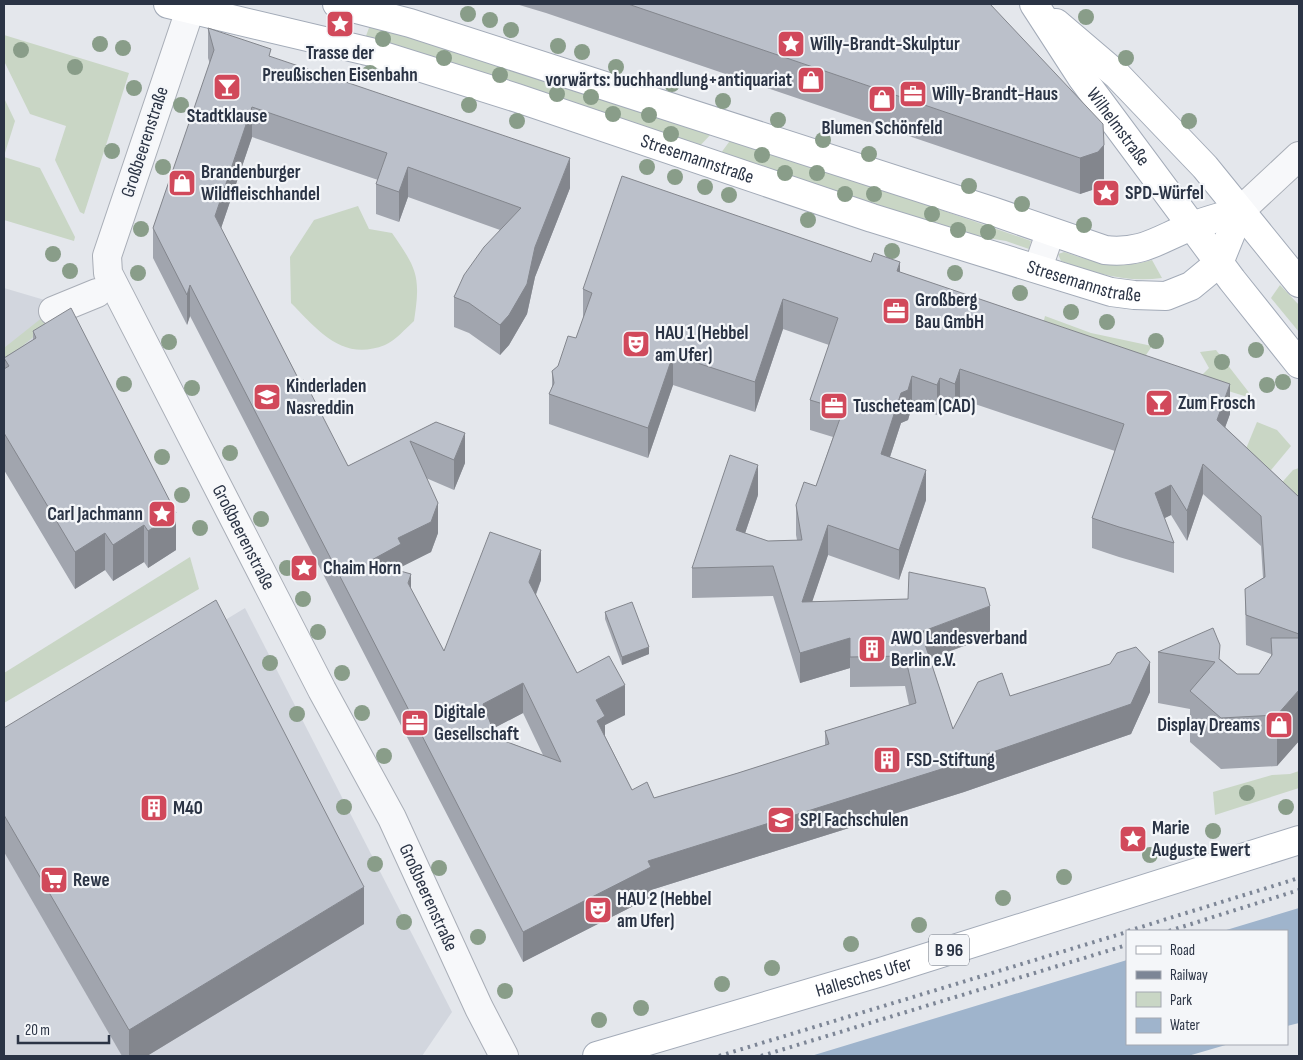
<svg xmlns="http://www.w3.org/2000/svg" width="1303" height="1060" font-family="'Sofia Sans Condensed',sans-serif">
  <rect width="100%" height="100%" fill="#e4e7ec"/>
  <g fill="#d2d6de">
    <path d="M4 288 48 301 64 332 4 382Z"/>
    <path d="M245 608 452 1012 422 1056H4V754Z"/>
  </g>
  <g fill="#c9d6c5">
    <path d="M372 20 712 133 696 150 364 41Z"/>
    <path d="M4 35 129 73 84 214 80 212 55 160 66 126 30 114 4 61Z"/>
    <path d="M4 98 15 121 4 156Z"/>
    <path d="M732 138 1031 241 1029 249 1006 241 927 228 718 157Z"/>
    <path d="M4 157 40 168 75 237 74 241 4 220Z"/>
    <path d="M358 206 369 229 392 233C417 269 421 276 414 321 406 328 395 341 385 345 342 362 318 330 291 303L290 257 314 220Z"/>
    <path d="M1064 252C1094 262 1120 270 1152 260L1162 278C1126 283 1093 273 1061 261L1058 254Z"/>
    <path d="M1280 285 1299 305V332L1271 298Z"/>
    <path d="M48 313 54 320 4 361V348Z"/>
    <path d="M1045 316 1091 333 1152 346 1144 358 1043 324Z"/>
    <path d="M1216 350 1254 399 1196 381 1209 368 1200 352Z"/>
    <path d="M1257 422 1277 430 1291 446 1266 476 1243 456Z"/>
    <path d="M1299 468V507L1277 488 1293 470Z"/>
    <path d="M190 557 199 589 4 703V673Z"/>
    <path d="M1299 771V788L1215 815 1213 792 1272 775 1290 774Z"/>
  </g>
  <g fill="#9fb4cc">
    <path d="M1299 908V1023L1287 1026V931H1223Z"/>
    <path d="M1127 960V1044H1229L1188 1056H811Z"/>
  </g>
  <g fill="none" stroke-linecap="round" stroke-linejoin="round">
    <defs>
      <g id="minor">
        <path id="s1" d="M192 4 107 256 108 273 322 690 392 818 479 1008 504 1056"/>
        <path d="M1240 211 1299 156"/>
        <path d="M1038 268 1050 233"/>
        <path d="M53 311 97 293"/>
      </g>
      <g id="major">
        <path id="s2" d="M168 4 371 52 517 98 872 218 1111 292 1134 295 1166 296 1191 286 1219 263 1240 211"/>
        <path d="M337 4 410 23 992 211 1105 250C1143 254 1159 239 1192 226 1208 220 1224 216 1240 211"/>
        <path id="s3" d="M1034 4 1082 78 1232 280 1299 364"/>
        <path d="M1056 23 1117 75 1205 167 1299 283"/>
        <path id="s4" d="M597 1056 881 972 1299 840"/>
      </g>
    </defs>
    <use href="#minor" stroke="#a9aeb7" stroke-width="30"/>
    <use href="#major" stroke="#a3abb8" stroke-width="30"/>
    <use href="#minor" stroke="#f7f8fa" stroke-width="28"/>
    <use href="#major" stroke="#fff" stroke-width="28"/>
    <g stroke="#7d8696" stroke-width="4" stroke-dasharray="2.5 5" stroke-linecap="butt">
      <path d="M1128 931 1299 878"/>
      <path d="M1169 931 1299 890"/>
      <path d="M719 1056 1127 932"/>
      <path d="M761 1056 1127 945"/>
    </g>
  </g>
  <g fill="#899d89">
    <circle cx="468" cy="14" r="8"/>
    <circle cx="1086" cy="17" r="8"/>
    <circle cx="490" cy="20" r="8"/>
    <circle cx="511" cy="30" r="8"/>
    <circle cx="383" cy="39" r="8"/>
    <circle cx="100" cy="44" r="8"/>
    <circle cx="558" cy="46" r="8"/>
    <circle cx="123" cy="48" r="8"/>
    <circle cx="21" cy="50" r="8"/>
    <circle cx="582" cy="52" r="8"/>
    <circle cx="444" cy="58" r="8"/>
    <circle cx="1126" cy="58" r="8"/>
    <circle cx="75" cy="67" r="8"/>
    <circle cx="616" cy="67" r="8"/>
    <circle cx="370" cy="73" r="8"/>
    <circle cx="500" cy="75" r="8"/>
    <circle cx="672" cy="84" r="8"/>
    <circle cx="134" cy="88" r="8"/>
    <circle cx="557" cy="94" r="8"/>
    <circle cx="591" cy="97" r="8"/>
    <circle cx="723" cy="101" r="8"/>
    <circle cx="181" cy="105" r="8"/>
    <circle cx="469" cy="105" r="8"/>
    <circle cx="613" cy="114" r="8"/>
    <circle cx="649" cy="115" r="8"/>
    <circle cx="778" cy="120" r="8"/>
    <circle cx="517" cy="121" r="8"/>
    <circle cx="1189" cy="121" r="8"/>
    <circle cx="671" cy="134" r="8"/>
    <circle cx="823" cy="140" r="8"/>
    <circle cx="112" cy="151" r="8"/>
    <circle cx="869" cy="154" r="8"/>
    <circle cx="762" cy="155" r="8"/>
    <circle cx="163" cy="167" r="8"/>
    <circle cx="647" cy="167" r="8"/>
    <circle cx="785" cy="173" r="8"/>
    <circle cx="817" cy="173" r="8"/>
    <circle cx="675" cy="177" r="8"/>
    <circle cx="969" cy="186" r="8"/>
    <circle cx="705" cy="187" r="8"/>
    <circle cx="845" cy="194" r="8"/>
    <circle cx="874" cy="194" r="8"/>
    <circle cx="729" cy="195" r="8"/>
    <circle cx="1022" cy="204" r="8"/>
    <circle cx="932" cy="214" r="8"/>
    <circle cx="808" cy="220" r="8"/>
    <circle cx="1084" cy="225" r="8"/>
    <circle cx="141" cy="229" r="8"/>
    <circle cx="958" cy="230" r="8"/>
    <circle cx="988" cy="232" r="8"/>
    <circle cx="892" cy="251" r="8"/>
    <circle cx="53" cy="254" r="8"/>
    <circle cx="70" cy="271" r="8"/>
    <circle cx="138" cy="273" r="8"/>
    <circle cx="955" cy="273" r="8"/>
    <circle cx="1020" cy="293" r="8"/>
    <circle cx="1071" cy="312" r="8"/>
    <circle cx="1107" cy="322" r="8"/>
    <circle cx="1156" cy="341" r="8"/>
    <circle cx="169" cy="342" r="8"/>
    <circle cx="1256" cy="350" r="8"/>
    <circle cx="1222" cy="362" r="8"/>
    <circle cx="1283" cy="382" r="8"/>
    <circle cx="124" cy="384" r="8"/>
    <circle cx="1267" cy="385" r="8"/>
    <circle cx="192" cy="388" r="8"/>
    <circle cx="230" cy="453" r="8"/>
    <circle cx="162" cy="457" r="8"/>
    <circle cx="182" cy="495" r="8"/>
    <circle cx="261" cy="519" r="8"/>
    <circle cx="200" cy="528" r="8"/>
    <circle cx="287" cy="568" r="8"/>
    <circle cx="303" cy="599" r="8"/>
    <circle cx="318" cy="632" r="8"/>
    <circle cx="270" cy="663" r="8"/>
    <circle cx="342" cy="673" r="8"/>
    <circle cx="362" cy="713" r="8"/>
    <circle cx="297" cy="714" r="8"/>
    <circle cx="384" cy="756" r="8"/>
    <circle cx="1247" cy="793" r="8"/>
    <circle cx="344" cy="807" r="8"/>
    <circle cx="1286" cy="807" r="8"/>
    <circle cx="1213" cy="831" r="8"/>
    <circle cx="1150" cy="855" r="8"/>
    <circle cx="375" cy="864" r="8"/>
    <circle cx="439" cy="868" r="8"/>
    <circle cx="1064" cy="877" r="8"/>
    <circle cx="1003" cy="898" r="8"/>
    <circle cx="404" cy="922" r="8"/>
    <circle cx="919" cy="925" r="8"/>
    <circle cx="478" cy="937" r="8"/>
    <circle cx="851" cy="944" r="8"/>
    <circle cx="772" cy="968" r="8"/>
    <circle cx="722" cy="984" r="8"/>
    <circle cx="505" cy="991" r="8"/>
    <circle cx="641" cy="1008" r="8"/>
    <circle cx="599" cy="1020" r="8"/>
  </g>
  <g fill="#a1a5ae" fill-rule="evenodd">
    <path d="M516 4H990L1104 182 1098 188 1080 194 546 13Z"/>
    <path d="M208 28 271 57 570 188 535 277 527 314 509 345 500 355 469 333 454 327V297L500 230 408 197 399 222 376 214V184L378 180 252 137 221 228 300 382 348 466 436 422 465 463 454 490 426 478 438 533 431 552 401 567V571L444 651 541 580 536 595 577 673 625 715 605 725V736L632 790 654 798 738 773 825 746V731L909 705 905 686 850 687V668L800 683 773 596 692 598V568L758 495 745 533 768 541 797 540 796 535V505L816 486 833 437 810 430V400L829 345 783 329 755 412 673 385 648 458 549 424V394L552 387V371L558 366 576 338 583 319V289L900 272 1230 414 1225 427 1299 497V741L1277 766 1221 769 1190 742V709L1158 703V652L1220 659 1237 674H1259L1271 656V654L1246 645 1245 589 1263 578 1261 546 1203 494 1187 541 1171 515 1164 518 1174 543V573L1119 557 1092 548V518L1115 451 960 399 955 414 940 408 937 415 912 406 908 420 901 423 890 457 926 500 899 580 828 555 812 601 990 636 930 659 953 729 1010 696 1150 692 1131 734 964 792 651 890V897L523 962 190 316 187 325 153 258V228L210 64 208 58ZM523 713 543 755 499 739 493 728Z"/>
    <path d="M33 331 176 550 148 568 144 562 113 581 105 570 75 589 4 470V358L33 340Z"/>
    <path d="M605 612 649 654 622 665 605 619Z"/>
    <path d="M4 728 364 924 147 1056H122L4 852Z"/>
  </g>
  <g fill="#83868d">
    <path d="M252 107V137L215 246V216Z"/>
    <path d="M1104 145V182L1098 188 1080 194V158Z"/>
    <path d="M570 158V188L535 277 527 314 509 345 500 355V325L535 247Z"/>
    <path d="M408 167V197L399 222V192Z"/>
    <path d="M900 262V293L897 271Z"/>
    <path d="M190 285V316L187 325V295Z"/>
    <path d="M783 299V329L755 412V382Z"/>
    <path d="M673 355V385L648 458V428Z"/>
    <path d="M960 369V399L955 414V384Z"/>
    <path d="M912 376V406L908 420 901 423 881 484V454L901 393Z"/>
    <path d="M940 378V408L937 415V385Z"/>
    <path d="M1230 384V414L1217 450V420Z"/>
    <path d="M465 433V463L454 490V460Z"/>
    <path d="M1203 464V494L1187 541V511Z"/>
    <path d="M758 465V495L736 560V530Z"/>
    <path d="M926 470V500L899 580V550Z"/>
    <path d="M1171 485V515L1155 523V493Z"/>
    <path d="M438 503V533L431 552 401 567V574L368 562 398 538Z"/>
    <path d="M176 513V550L148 568V531Z"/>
    <path d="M144 525V562L113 581V545Z"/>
    <path d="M828 525V555L802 632V602Z"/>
    <path d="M105 533V570L75 589V552Z"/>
    <path d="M541 550V580L529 612V582Z"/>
    <path d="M411 574V604L408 583Z"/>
    <path d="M990 606V636L921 662V632Z"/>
    <path d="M850 638V668L800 683V653Z"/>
    <path d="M649 647V654L622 665V657Z"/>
    <path d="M1150 662V692L1131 734 964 792 651 890V897L523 962V932L648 861Z"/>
    <path d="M523 683V713L483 734V704Z"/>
    <path d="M625 685V715L605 725V746L597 729 596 700Z"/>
    <path d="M1299 690V741L1277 766V715Z"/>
    <path d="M364 887V924L147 1056H129V1030Z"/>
  </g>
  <g fill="#bbc0ca" stroke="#83868d" fill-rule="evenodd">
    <path d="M628 4H990L1103 124 1104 145 1098 152 1080 158Z"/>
    <path d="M208 28 271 49 269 56 570 158 535 247 527 284 509 315 500 325 469 303 454 297 464 275 484 247 521 208 408 167 399 192 376 184 387 153 252 107 215 216 300 382 304 380 348 466 436 422 465 433 454 460 410 441 438 503 431 522 398 538 401 544 368 562 411 574 408 583 444 651 490 532 541 550 529 582 577 673 609 656 625 685 596 700 605 716 597 721 632 790 647 782 654 798 738 773 829 744 825 731 916 703 905 656 850 657V638L800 653 773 566 692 568 730 455 758 465 736 530 768 541 802 540 796 505 804 482 816 486 843 410 810 400 838 318 783 299 755 382 673 355 648 428 549 394 554 383 552 371 558 366 568 336 576 338 592 293 583 289 622 176 871 262 874 253 900 262 897 271 1230 384 1217 420 1299 497V634L1246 615 1245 589 1265 577 1261 516 1203 464 1187 511 1171 485 1155 493 1174 543 1119 527 1092 518 1124 424 960 369 955 384 940 378 937 385 912 376 908 390 901 393 881 454 926 470 899 550 828 525 802 602 908 599 909 572 985 588 990 606 921 632 953 729 978 682 1002 673 1010 696 1110 664 1117 653 1136 647 1150 662 1131 704 964 762 648 861 651 867 523 932 190 285 187 295 153 228 214 50ZM523 683 561 762 499 739 492 727 483 704Z"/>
    <path d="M71 308 176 513 148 531 144 525 113 545 105 533 75 552 4 433V369L9 366 4 358 36 338 33 331Z"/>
    <path d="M216 600 364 887 129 1030 4 815V728Z"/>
    <path d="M632 602 649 647 622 657 605 612Z"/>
    <path d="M1213 628 1220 645 1219 659 1237 674H1259L1272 655 1271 638H1299V690L1277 715 1221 718 1190 691 1215 662 1158 652Z"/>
  </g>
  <defs>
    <symbol id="sight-square" viewBox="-11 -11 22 22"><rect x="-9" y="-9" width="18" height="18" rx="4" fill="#d1495b" stroke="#f4f6f9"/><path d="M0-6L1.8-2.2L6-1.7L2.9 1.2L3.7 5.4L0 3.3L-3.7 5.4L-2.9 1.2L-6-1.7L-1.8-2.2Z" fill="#fff"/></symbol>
    <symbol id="shop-square" viewBox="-11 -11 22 22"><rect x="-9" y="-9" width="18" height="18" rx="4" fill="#d1495b" stroke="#f4f6f9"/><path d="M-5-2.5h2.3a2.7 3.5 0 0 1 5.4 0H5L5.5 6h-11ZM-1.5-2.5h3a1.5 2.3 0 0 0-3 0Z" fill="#fff"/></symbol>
    <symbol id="bar-square" viewBox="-11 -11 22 22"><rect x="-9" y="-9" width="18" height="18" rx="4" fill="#d1495b" stroke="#f4f6f9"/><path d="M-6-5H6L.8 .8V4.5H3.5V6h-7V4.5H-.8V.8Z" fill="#fff"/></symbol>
    <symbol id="office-square" viewBox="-11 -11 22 22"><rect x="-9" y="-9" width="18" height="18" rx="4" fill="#d1495b" stroke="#f4f6f9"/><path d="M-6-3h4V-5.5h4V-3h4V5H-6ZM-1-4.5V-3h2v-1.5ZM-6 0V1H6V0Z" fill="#fff"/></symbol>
    <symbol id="theatre-square" viewBox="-11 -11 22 22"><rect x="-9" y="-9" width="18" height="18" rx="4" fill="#d1495b" stroke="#f4f6f9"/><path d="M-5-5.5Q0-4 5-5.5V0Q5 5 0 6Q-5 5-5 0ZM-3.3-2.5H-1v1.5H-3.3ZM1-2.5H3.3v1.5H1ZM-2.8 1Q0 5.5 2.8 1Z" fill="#fff"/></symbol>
    <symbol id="school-square" viewBox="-11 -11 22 22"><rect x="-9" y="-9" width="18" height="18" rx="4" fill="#d1495b" stroke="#f4f6f9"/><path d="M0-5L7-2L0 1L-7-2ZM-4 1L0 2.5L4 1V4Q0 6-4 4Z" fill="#fff"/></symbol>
    <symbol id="building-square" viewBox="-11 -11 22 22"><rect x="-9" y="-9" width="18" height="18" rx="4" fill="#d1495b" stroke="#f4f6f9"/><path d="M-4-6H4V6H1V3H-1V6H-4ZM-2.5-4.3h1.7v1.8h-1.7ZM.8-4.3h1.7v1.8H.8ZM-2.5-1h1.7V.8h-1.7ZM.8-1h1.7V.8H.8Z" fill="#fff"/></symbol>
    <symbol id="supermarket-square" viewBox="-11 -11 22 22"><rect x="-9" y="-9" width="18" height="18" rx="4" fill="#d1495b" stroke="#f4f6f9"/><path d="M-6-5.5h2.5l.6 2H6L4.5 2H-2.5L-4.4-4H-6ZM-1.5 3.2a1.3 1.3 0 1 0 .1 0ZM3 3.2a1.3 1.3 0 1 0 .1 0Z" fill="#fff"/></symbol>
  </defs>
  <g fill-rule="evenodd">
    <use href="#sight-square" x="324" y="8" width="32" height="32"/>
    <use href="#sight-square" x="775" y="28" width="32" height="32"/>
    <use href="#shop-square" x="795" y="64" width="32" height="32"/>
    <use href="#bar-square" x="211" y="71" width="32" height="32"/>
    <use href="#office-square" x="897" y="78" width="32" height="32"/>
    <use href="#shop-square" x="866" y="83" width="32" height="32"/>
    <use href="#shop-square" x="166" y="167" width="32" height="32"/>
    <use href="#sight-square" x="1090" y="177" width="32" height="32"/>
    <use href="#office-square" x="880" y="295" width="32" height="32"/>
    <use href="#theatre-square" x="620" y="328" width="32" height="32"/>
    <use href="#school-square" x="251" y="381" width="32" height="32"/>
    <use href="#bar-square" x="1143" y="387" width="32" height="32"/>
    <use href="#office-square" x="818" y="390" width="32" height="32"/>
    <use href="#sight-square" x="146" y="498" width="32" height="32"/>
    <use href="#sight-square" x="288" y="552" width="32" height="32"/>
    <use href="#building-square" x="856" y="633" width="32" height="32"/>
    <use href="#office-square" x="399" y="707" width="32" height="32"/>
    <use href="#shop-square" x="1263" y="709" width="32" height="32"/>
    <use href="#building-square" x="871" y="744" width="32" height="32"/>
    <use href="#building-square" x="138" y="792" width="32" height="32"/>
    <use href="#school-square" x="765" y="804" width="32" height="32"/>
    <use href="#sight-square" x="1117" y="823" width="32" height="32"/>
    <use href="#supermarket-square" x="38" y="864" width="32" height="32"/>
    <use href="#theatre-square" x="582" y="894" width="32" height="32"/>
  </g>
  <g text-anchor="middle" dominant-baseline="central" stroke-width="4.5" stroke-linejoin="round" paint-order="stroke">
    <rect fill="#f4f6f9" stroke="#676e7b" stroke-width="1" x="929" y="934.5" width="40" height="31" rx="4"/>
    <g font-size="18" font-weight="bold" fill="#2b3445">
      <text x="949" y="950">B 96</text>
    </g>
    <g font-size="19" font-weight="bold" fill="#2b3445" stroke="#f4f6f9" text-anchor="start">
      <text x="810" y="44">Willy-Brandt-Skulptur</text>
      <text x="340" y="53" text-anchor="middle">Trasse der<tspan x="340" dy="22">Preußischen Eisenbahn</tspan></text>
      <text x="792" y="80" text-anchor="end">vorwärts: buchhandlung+antiquariat</text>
      <text x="932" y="94">Willy-Brandt-Haus</text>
      <text x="227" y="116" text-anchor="middle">Stadtklause</text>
      <text x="882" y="128" text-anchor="middle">Blumen Schönfeld</text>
      <text x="201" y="172">Brandenburger<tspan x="201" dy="22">Wildfleischhandel</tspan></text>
      <text x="1125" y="193">SPD-Würfel</text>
      <text x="915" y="300">Großberg<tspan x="915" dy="22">Bau GmbH</tspan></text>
      <text x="655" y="333">HAU 1 (Hebbel<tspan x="655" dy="22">am Ufer)</tspan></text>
      <text x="286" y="386">Kinderladen<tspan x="286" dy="22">Nasreddin</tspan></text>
      <text x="1178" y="403">Zum Frosch</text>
      <text x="853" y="406">Tuscheteam (CAD)</text>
      <text x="143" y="514" text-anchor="end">Carl Jachmann</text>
      <text x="323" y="568">Chaim Horn</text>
      <text x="891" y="638">AWO Landesverband<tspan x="891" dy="22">Berlin e.V.</tspan></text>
      <text x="434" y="712">Digitale<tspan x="434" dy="22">Gesellschaft</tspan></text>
      <text x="1260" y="725" text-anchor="end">Display Dreams</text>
      <text x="906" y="760">FSD-Stiftung</text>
      <text x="173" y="808">M40</text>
      <text x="800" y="820">SPI Fachschulen</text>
      <text x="1152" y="828">Marie<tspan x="1152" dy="22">Auguste Ewert</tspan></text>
      <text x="73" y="880">Rewe</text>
      <text x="617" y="899">HAU 2 (Hebbel<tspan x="617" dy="22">am Ufer)</tspan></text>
    </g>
    <g font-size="19" fill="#2b3445" stroke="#f4f6f9">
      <text stroke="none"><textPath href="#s3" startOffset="149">Wilhelmstraße</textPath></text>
      <text transform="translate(145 142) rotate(-72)">Großbeerenstraße</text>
      <text stroke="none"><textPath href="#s2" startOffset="552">Stresemannstraße</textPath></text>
      <text stroke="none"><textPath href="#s2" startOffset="958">Stresemannstraße</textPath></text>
      <text stroke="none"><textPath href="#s1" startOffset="580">Großbeerenstraße</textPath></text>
      <text stroke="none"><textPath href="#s1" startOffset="985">Großbeerenstraße</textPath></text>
      <text stroke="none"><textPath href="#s4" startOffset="278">Hallesches Ufer</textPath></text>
    </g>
  </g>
  <rect width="1303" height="1060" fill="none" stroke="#2b3445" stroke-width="10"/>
  <rect x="1126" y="930" width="162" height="115" fill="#f4f6f9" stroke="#a4a8b1"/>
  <rect x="1136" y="946" width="25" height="8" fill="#ffffff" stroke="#a4a8b1"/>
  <text x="1170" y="955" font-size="15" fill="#2b3445">Road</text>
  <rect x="1136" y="971" width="25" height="8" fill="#7d8696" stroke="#a4a8b1"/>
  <text x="1170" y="980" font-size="15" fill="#2b3445">Railway</text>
  <rect x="1136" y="992" width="25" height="15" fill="#c9d6c5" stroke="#a4a8b1"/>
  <text x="1170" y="1005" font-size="15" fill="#2b3445">Park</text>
  <rect x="1136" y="1018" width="25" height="15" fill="#9fb4cc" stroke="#a4a8b1"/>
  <text x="1170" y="1030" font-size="15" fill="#2b3445">Water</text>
  <path d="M18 1035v8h91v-8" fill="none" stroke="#2b3445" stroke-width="2.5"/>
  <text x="25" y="1035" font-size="15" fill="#2b3445" stroke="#f4f6f9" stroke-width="4" paint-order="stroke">20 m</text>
</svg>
